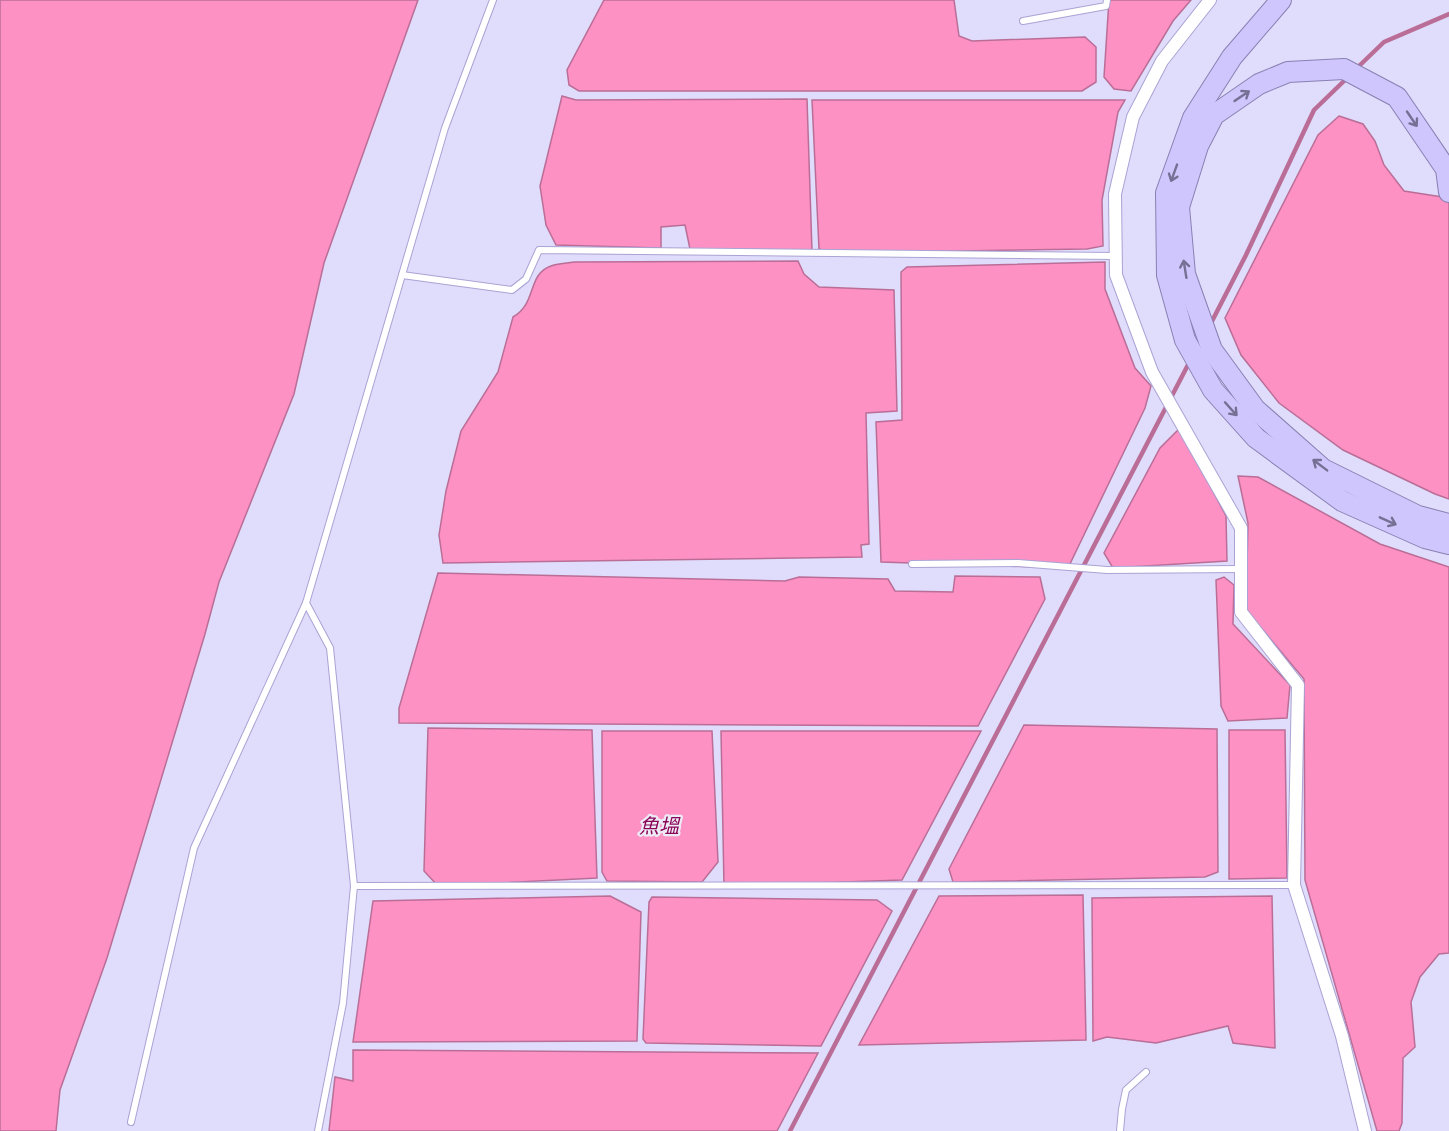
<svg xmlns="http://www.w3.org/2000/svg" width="1449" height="1131" font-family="Lora,'Noto Sans TC',serif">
  <rect width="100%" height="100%" fill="#e0dcfb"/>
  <g fill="#fd91c4" stroke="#ba6e97" stroke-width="1.5">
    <path d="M0 0H418L324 263 294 394 219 582 205 634 107 958 60 1090 56 1131H0Z"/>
    <path d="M604 0H954L959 36 972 41 1085 37 1096 47V82L1082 91H579L569 85 567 70Z"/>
    <path d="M1109 0H1191L1173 21 1131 91 1114 89 1104 77Z"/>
    <path d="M562 96 576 100 807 99 812 251 690 249 685 225 661 227V248L556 245 546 225 540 186Z"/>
    <path d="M812 100H1125L1118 112 1102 200 1103 246 1087 249 832 253 819 249Z"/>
    <path d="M1339 116 1363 124 1375 141 1384 165 1404 191 1449 198V499L1435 494 1343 450 1279 403 1241 355 1225 318 1318 135Z"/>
    <path d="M798 261 804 274 819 287 894 290 897 411 866 413 869 544 861 545 862 557 443 563 439 535 446 491 461 431 498 372 513 317C537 304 527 274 551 266 558 263 568 263 575 262Z"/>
    <path d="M1105 262V289L1135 368 1151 386 1145 408 1068 568 881 562 876 422 902 420 901 272 907 267Z"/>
    <path d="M1180 428 1226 516 1227 561 1113 568 1104 553 1160 448Z"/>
    <path d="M1238 476 1258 477 1380 544 1449 567V953L1439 954 1420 977 1411 1002 1415 1047 1403 1058 1402 1123 1399 1131H1377L1305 880 1304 679 1246 610 1248 523Z"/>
    <path d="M438 573 785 581 799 577 888 579 895 591 953 592 955 576 1040 577 1045 599 978 726 399 723V708Z"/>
    <path d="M1224 577 1234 585 1233 624 1290 685 1287 718 1228 721 1221 706 1216 580Z"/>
    <path d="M1024 725 1217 729 1218 872 1205 877 953 882 949 869Z"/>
    <path d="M428 728 592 730 597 878 438 886 424 871Z"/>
    <path d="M1229 730H1285L1287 878 1229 879Z"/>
    <path d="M602 731H712L718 862 702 882 607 881 602 872Z"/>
    <path d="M721 731H981L902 880 724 886Z"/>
    <path d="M1083 895 1086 1040 859 1045 939 896Z"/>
    <path d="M610 896 641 912 637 1041 353 1042 373 901Z"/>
    <path d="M1272 896 1275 1048 1233 1043 1228 1026 1156 1043 1107 1037 1093 1041 1092 898Z"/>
    <path d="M652 897 877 900 892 911 821 1046 646 1043 643 1039 649 902Z"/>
    <path d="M353 1050 818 1053 777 1131H329L335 1077 353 1081Z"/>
  </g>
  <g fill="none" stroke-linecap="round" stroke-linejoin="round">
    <g stroke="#ba6e97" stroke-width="4.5">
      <path d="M1358 67 1384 42 1449 14"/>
      <path d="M1210 325 1246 255 1314 110 1345 80"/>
      <path d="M790 1131 1190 361"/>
    </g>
    <defs>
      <g id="service">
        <path d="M1023 21 1106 6 1107 0"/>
        <path d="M402 275 512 290 526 279 539 250 1115 256"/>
        <path d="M912 564 1018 563 1107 570 1241 569"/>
        <path d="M306 603 330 648 354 886 343 1003 318 1131"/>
        <path d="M354 886 1294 885"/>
        <path d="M131 1122 194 848 306 603 445 128 493 0"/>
        <path d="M1120 1131 1122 1109 1126 1090 1146 1072"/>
      </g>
      <path id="minor" d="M1210 0 1162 61 1133 117 1115 194 1116 275 1152 372 1241 528V612L1298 685 1294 885 1342 1036 1365 1131"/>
      <g id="trunk">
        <path d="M1281 0 1232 57 1193 118 1166 193 1167 275 1185 340 1213 390 1256 438 1342 501 1425 538 1449 544"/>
        <path d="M1449 192 1446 169 1397 97 1344 69 1288 72 1259 84 1214 115 1198 146 1179 207 1185 274 1212 350 1255 409 1323 469 1418 516 1449 524"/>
      </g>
    </defs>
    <use href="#service" stroke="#aaa3d4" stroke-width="8"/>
    <use href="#minor" stroke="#aaa3d4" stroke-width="14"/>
    <use href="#trunk" stroke="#8980b3" stroke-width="22"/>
    <use href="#service" stroke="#fff" stroke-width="6"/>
    <use href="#minor" stroke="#fff" stroke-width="12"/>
    <use href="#trunk" stroke="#cec6fc" stroke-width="20"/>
  </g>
  <defs><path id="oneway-shaft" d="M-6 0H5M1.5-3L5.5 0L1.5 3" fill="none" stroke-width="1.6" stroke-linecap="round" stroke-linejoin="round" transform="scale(1.5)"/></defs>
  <g stroke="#767094">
    <use href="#oneway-shaft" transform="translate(1242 96) rotate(-34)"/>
    <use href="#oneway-shaft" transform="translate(1412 119) rotate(56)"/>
    <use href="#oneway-shaft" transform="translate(1174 173) rotate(110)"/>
    <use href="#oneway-shaft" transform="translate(1185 269) rotate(-99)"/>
    <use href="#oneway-shaft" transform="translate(1231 409) rotate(48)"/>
    <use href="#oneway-shaft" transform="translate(1320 465) rotate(-143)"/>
    <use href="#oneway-shaft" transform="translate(1388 521) rotate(24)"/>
  </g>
  <g text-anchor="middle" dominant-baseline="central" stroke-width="4.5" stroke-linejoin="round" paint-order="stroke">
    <g font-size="20" font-style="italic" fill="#8b0558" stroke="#edecf6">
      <text x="659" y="825">魚塭</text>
    </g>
  </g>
</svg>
